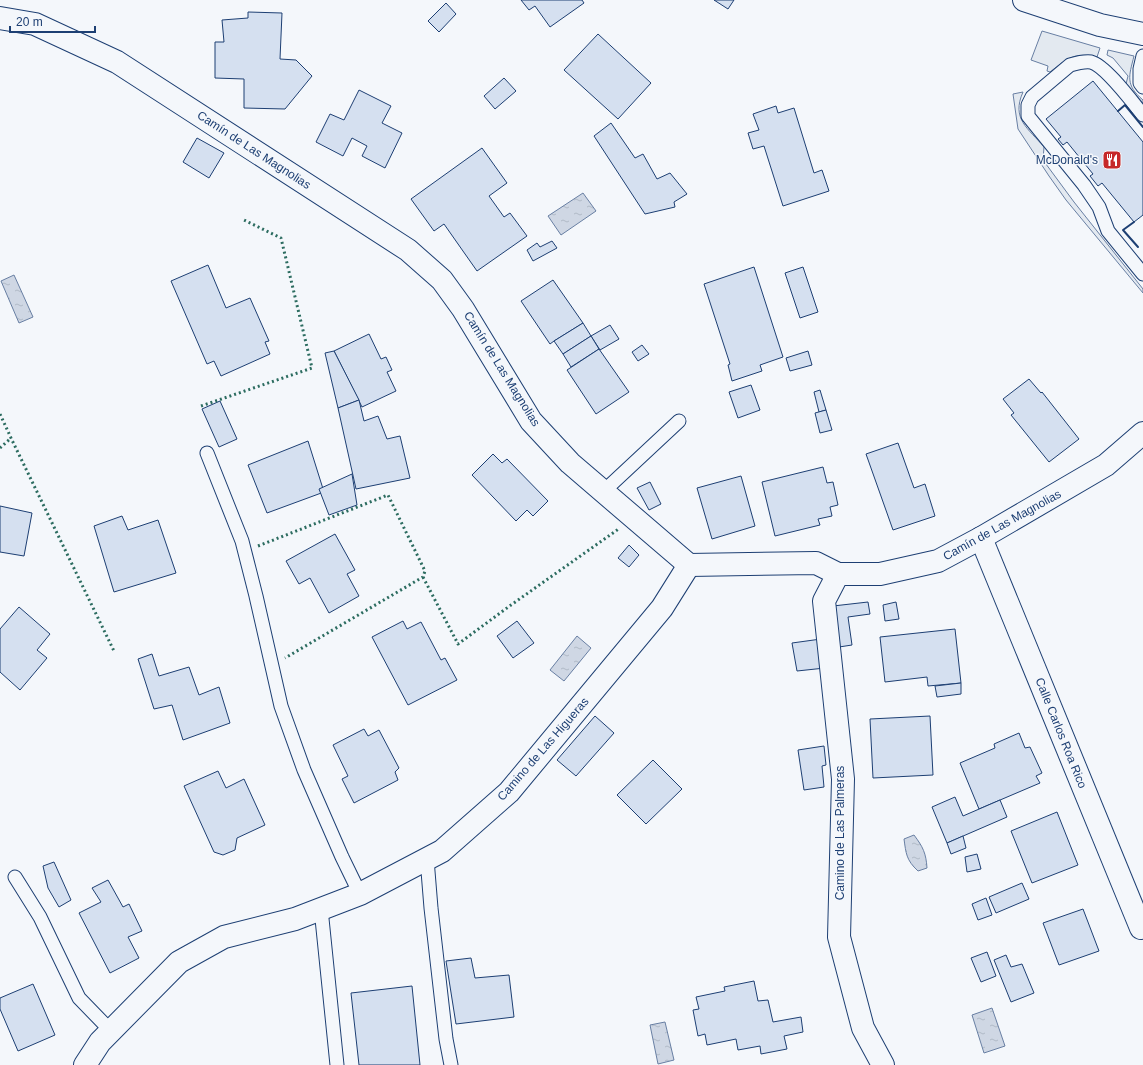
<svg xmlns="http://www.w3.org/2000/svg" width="1143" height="1065" font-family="Helvetica,sans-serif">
  <defs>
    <pattern id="water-ripples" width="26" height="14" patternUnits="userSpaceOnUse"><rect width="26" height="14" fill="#cfd7e4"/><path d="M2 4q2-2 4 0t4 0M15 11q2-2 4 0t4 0" fill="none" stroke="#b1bac7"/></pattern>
  </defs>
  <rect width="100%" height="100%" fill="#f4f7fb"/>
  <g fill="#e3e9f0" stroke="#687fa3">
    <path d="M1042 31 1100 48 1097 57C1074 52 1068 58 1050 72L1047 71 1048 66 1031 60Z"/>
    <path d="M1108 50 1134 56C1129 76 1125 85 1143 100V103L1126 84 1128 76 1113 58 1107 55Z"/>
    <path d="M1023 92C1011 119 1028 128 1044 147L1043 160 1074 202 1143 289V293L1066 200 1049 176 1018 129 1013 94Z"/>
  </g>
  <g fill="url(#water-ripples)" stroke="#687fa3">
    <path d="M583 193 596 211 561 235 548 216Z"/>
    <path d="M14 275 33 317 19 323 1 281Z"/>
    <path d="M577 636 591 648 564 681 550 670Z"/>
    <path d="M914 835C923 847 926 853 927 868L918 871C906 860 906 853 904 839Z"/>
    <path d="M992 1008 1005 1046 984 1053 972 1015Z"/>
    <path d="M665 1022 674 1060 658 1064 650 1025Z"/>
  </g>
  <g fill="#d5e0f0" stroke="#1d3f73">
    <path d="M521 0H582L584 3 550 27 535 6 529 10Z"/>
    <path d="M714 0H734L728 9Z"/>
    <path d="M446 3 456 14 439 32 428 21Z"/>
    <path d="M248 12 282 13 280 59 296 60 312 76 285 109 244 108V79L215 78V42H224L222 20 248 18Z"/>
    <path d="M598 34 651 83 618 119 564 70Z"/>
    <path d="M504 78 516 91 495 109 484 96Z"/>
    <path d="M1093 81 1143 142V215L1134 222 1102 183 1098 186 1090 176 1093 174 1067 142 1063 145 1058 139 1061 137 1046 119Z"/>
    <path d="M359 90 391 106 382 123 402 133 385 168 362 156 367 146 352 138 343 156 316 142 330 114 344 120Z"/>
    <path d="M776 106 778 113 794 108 814 173 822 170 829 191 783 206 764 146 753 149 748 133 759 130 753 114Z"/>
    <path d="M611 123 635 158 643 154 657 179 670 173 687 194 674 202 675 207 645 214 594 136Z"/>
    <path d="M197 138 224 153 209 178 183 162Z"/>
    <path d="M482 148 507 183 489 196 504 217 510 213 527 236 477 271 444 224 434 231 411 199Z"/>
    <path d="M552 241 557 248 533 261 527 250 537 243 540 247Z"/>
    <path d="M208 265 226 308 250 298 269 341 265 342 270 354 221 376 214 361 207 364 171 281Z"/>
    <path d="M754 267 783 357 760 365 762 371 732 381 728 365 730 364 704 284Z"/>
    <path d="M803 267 818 312 800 318 785 273Z"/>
    <path d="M553 280 583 323 554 341 550 344 521 301Z"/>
    <path d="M583 323 591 336 563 354 554 341Z"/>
    <path d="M610 325 619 339 600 350 591 336Z"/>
    <path d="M369 334 381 359 386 357 392 370 387 372 396 391 362 407 334 351Z"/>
    <path d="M591 336 599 349 571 367 563 354Z"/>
    <path d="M642 345 649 354 638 361 632 352Z"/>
    <path d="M599 349 629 392 596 414 567 370Z"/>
    <path d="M334 351 359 400 338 408 325 353Z"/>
    <path d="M808 351 812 365 790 371 786 358Z"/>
    <path d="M1029 379 1041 393 1042 392 1079 439 1049 462 1011 415 1014 413 1003 399Z"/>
    <path d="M751 385 760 410 738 418 729 392Z"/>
    <path d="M820 390 826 410 819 412 814 392Z"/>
    <path d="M359 400 364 421 378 416 387 439 400 436 410 478 356 489 338 408Z"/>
    <path d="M220 401 237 439 219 447 202 409Z"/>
    <path d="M826 410 832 430 820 433 815 413Z"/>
    <path d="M308 441 324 492 267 513 248 465Z"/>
    <path d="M898 443 914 488 925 484 935 516 893 530 866 454Z"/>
    <path d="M493 454 502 463 507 459 548 501 533 516 527 510 516 521 472 475Z"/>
    <path d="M823 467 827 483 833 482 838 505 830 507 832 516 818 519 820 525 775 536 762 482Z"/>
    <path d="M352 474 357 505 329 515 319 489Z"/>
    <path d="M741 476 755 526 712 539 697 488Z"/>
    <path d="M650 482 661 504 649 510 637 488Z"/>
    <path d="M0 506 32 513 24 556 0 552Z"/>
    <path d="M122 516 128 530 158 520 176 573 114 592 94 526Z"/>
    <path d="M335 534 355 570 347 574 359 596 329 613 310 578 299 584 286 561Z"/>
    <path d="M629 545 639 555 629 567 618 558Z"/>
    <path d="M868 602 870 614 848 617 852 645 839 647 833 606Z"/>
    <path d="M896 602 899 619 885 621 883 605Z"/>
    <path d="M19 607 50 634 37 650 47 658 20 690 0 672V629Z"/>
    <path d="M403 621 407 629 421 622 441 660 445 658 457 680 408 705 372 637Z"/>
    <path d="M517 621 534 643 513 658 497 636Z"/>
    <path d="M955 629 961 683 928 686 927 677 885 682 880 637Z"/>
    <path d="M821 639 825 668 797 671 792 643Z"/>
    <path d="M152 654 159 676 189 667 199 695 219 687 230 723 183 740 172 705 154 709 138 659Z"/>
    <path d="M961 683V694L937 697 935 686Z"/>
    <path d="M595 716 614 733 576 776 557 760Z"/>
    <path d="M930 716 933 775 873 778 870 719Z"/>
    <path d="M364 729 368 736 379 730 399 768 395 772 398 780 354 803 342 779 348 776 333 745Z"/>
    <path d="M1019 733 1025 748 1030 747 1042 773 1036 776 1040 783 979 809 960 763 995 748 994 744Z"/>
    <path d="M824 746 826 765 822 766 824 787 804 790 798 750Z"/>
    <path d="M653 760 682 789 646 824 617 795Z"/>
    <path d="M218 771 226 788 244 779 265 825 237 838 235 850 223 855 214 852 184 786Z"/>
    <path d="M955 797 963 816 1000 800 1007 817 947 843 932 807Z"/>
    <path d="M1057 812 1078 865 1032 883 1011 831Z"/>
    <path d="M963 836 966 848 951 854 947 843Z"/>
    <path d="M977 854 981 869 967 872 965 857Z"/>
    <path d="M54 862 71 900 59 907 48 888 43 866Z"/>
    <path d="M108 880 123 907 129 904 142 931 128 937 139 958 110 973 79 913 101 902 92 888Z"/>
    <path d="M1022 883 1029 899 996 913 989 897Z"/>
    <path d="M986 898 992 915 978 920 972 904Z"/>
    <path d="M1083 909 1099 951 1059 965 1043 923Z"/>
    <path d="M987 952 996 976 981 982 971 958Z"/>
    <path d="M1006 955 1011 967 1022 964 1034 993 1011 1002 994 960Z"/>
    <path d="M471 958 475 978 509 975 514 1017 456 1024 446 961Z"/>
    <path d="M754 981 758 1001 768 1000 773 1022 801 1017 803 1032 784 1036 787 1049 761 1054 760 1046 738 1050 736 1039 707 1045 705 1034 698 1036 693 1010 699 1009 696 997 725 991 724 987Z"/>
    <path d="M33 984 55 1035 18 1051 0 1009V998Z"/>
    <path d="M412 986 420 1065H359L351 993Z"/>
  </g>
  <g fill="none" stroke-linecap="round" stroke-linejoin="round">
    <defs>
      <g id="lane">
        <path d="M1143 56 1140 69V83L1143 87"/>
        <path d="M1143 115C1133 103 1106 66 1091 62 1084 61 1077 63 1070 65L1032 97 1028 105V116L1084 185 1099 207 1108 231 1143 274"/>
        <path d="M207 453 242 541 256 596 281 706 304 770 342 857 360 894"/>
        <path d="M604 491 679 421"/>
        <path d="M427 859 431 908 446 1039 451 1065"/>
        <path d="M15 877 40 917 79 998 111 1031"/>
        <path d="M321 909 337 1065"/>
      </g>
      <g id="street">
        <path d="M0 18 35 24 117 62 408 250 442 280 463 309 531 421 570 463 689 565 816 563 838 574H880L938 561 981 538 1106 465 1143 433"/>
        <path d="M981 538 1141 928"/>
        <path d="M838 574 824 601 843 779 839 937 863 1028 883 1065"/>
        <path d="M85 1065 100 1042 179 962 224 937 295 919 360 894 442 851 509 792 662 608 689 565"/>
      </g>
      <path id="secondary" d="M1024 0 1100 25 1143 34"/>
    </defs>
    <use href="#lane" stroke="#1d3f73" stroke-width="15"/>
    <use href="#street" stroke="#1d3f73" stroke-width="24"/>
    <use href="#secondary" stroke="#1d3f73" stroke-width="24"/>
    <use href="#lane" stroke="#f4f7fb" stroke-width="13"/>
    <use href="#street" stroke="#f4f7fb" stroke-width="22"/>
    <use href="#secondary" stroke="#f4f7fb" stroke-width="22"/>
    <g stroke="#2c6c60" stroke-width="3" stroke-dasharray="2 3" stroke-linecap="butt">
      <path d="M201 406 312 368 281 238 244 220"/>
      <path d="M0 414 11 438 114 651"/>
      <path d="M0 448 11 438"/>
      <path d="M258 546 388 495 425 571 423 577 285 658"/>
      <path d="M423 577 458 644 511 605 620 528"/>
    </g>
    <g stroke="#1d3f73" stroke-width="2">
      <path d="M1118 111 1125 105 1143 127"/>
      <path d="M1134 222 1123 230 1138 247"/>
    </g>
  </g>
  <defs>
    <symbol id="restaurant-square" viewBox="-11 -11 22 22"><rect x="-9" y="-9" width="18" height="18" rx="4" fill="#c62828" stroke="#f4f7fb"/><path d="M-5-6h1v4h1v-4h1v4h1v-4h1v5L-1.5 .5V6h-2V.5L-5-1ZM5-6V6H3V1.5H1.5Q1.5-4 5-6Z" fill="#fff"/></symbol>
  </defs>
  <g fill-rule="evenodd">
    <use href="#restaurant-square" x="1101" y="149" width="22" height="22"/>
  </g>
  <g text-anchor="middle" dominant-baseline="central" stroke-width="3" stroke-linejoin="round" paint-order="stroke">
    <g font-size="12" fill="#1d3f73" stroke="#f4f7fb">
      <text transform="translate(254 150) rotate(33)">Camín de Las Magnolias</text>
      <text transform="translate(502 369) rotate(58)">Camín de Las Magnolias</text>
      <text transform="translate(1002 525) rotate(-29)">Camín de Las Magnolias</text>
      <text transform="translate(1061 733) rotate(68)">Calle Carlos Roa Rico</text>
      <text transform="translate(543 749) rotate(-49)">Camino de Las Higueras</text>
      <text transform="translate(840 833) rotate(-90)">Camino de Las Palmeras</text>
    </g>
    <g font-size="12" fill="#1d3f73" stroke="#f4f7fb" text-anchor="end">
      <text x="1098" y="160">McDonald's</text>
    </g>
  </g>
  <path d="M10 26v6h85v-6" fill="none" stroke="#1d3f73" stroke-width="2"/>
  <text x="16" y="26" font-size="12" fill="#1d3f73" stroke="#f4f7fb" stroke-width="3" paint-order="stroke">20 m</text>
</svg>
